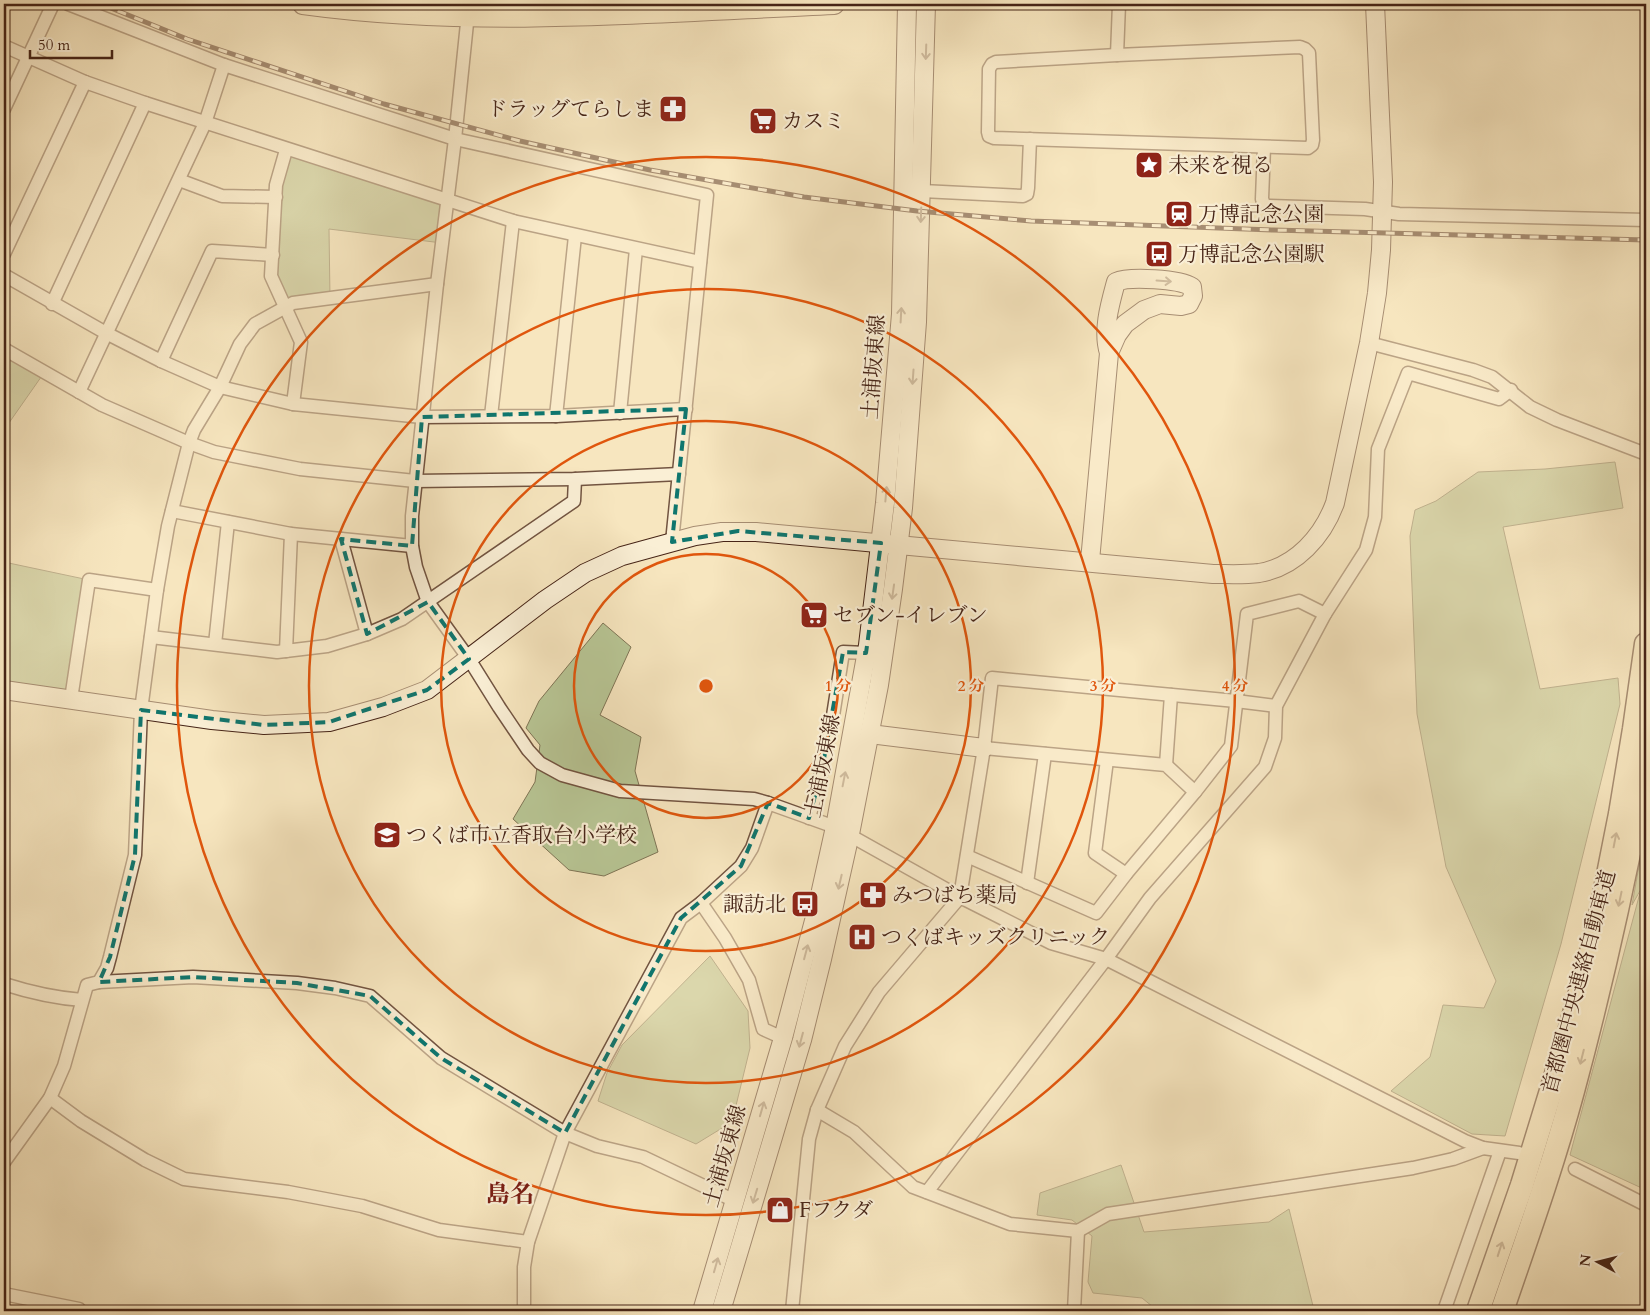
<svg xmlns="http://www.w3.org/2000/svg" width="1650" height="1315" font-family="Cardo,'Noto Serif JP',serif">
  <rect width="100%" height="100%" fill="#f7e6bf"/>
  <filter id="stains"><feTurbulence type="fractalNoise" baseFrequency=".004" numOctaves="4"/><feColorMatrix values="0 0 0 0 .2 0 0 0 0 .09 0 0 0 0 .02 0 0 0 .5 -.17"/></filter>
  <radialGradient id="worn" r=".72"><stop offset=".6" stop-color="#630" stop-opacity="0"/><stop offset="1" stop-color="#630" stop-opacity=".3"/></radialGradient>
  <g fill="#b8c695" stroke="#7f7556">
    <path d="M286 150 447 200 442 243 329 229 330 298 284 307 273 255Z"/>
    <path d="M4 347 46 370 4 430Z"/>
    <path d="M1615 462 1623 508 1503 527 1540 689 1618 678 1620 704 1561 944 1505 1136 1472 1134 1391 1091 1430 1057 1443 1005 1484 1008 1496 981 1446 867 1417 714 1410 536 1415 510 1436 501 1478 472 1545 469Z"/>
    <path d="M4 562 89 580 71 699 4 690Z"/>
    <path d="M603 623 631 647 600 715 641 737 635 771 658 852 604 876 569 870 513 819 535 782 540 745 526 728 539 701Z"/>
    <path d="M1646 828V1190L1570 1155 1641 889 1632 905Z"/>
    <path d="M710 956 748 1011 750 1048 732 1122 696 1144 598 1101 607 1073 622 1045Z"/>
    <path d="M1121 1165 1144 1232 1269 1222 1289 1209 1313 1306 1309 1311H1158L1142 1298 1093 1293 1088 1282 1092 1236 1072 1220 1037 1215 1040 1193Z"/>
  </g>
  <g fill="none" stroke-linecap="round" stroke-linejoin="round">
    <defs>
      <g id="street">
        <path d="M68 4 224 65 455 139 707 195 672 542"/>
        <path d="M469 4 455 139 437 284 412 516V546L416 567 428 602 469 659 499 707 528 750 540 763 562 775 620 791 754 799 768 803 835 827 960 897 1051 943 1106 959 1465 1141 1483 1148 1519 1153"/>
        <path d="M4 46 85 82 145 103 513 221 700 262"/>
        <path d="M1300 47 1305 49 1309 53 1313 140 1312 145 1308 148 994 138 989 136 988 132 989 69 992 64 996 62 1117 55Z"/>
        <path d="M1117 55 1119 4"/>
        <path d="M4 109 53 4"/>
        <path d="M1264 147 1262 199 1264 204 1268 206 1365 209 1399 214 1646 220"/>
        <path d="M286 150 276 185 271 276 301 342 293 404"/>
        <path d="M179 180 222 196 276 197"/>
        <path d="M922 191 1023 196 1027 194 1028 188 1030 139"/>
        <path d="M4 254 85 82"/>
        <path d="M4 275 106 333 161 361 220 387 293 404 422 417 556 416 686 409"/>
        <path d="M52 304 145 103"/>
        <path d="M1369 343 1473 370 1492 377 1530 407 1557 420 1646 454"/>
        <path d="M4 349 102 405 189 443 214 452 300 469 415 481 575 479 679 474"/>
        <path d="M161 361 212 251 273 255"/>
        <path d="M79 392 205 123 224 65"/>
        <path d="M620 413 636 249"/>
        <path d="M491 416 513 221"/>
        <path d="M556 416 575 236"/>
        <path d="M172 511 291 534 412 546"/>
        <path d="M341 539 367 634"/>
        <path d="M151 637 277 652 327 646 367 634 402 619 574 501 575 479"/>
        <path d="M215 644 228 522"/>
        <path d="M286 651 291 534"/>
        <path d="M71 699 89 580 157 590"/>
        <path d="M984 748 1166 765 1195 792"/>
        <path d="M1107 760 1095 853 1126 874"/>
        <path d="M1166 765 1171 695"/>
        <path d="M809 818 822 770 832 722 843 652 866 653"/>
        <path d="M967 856 1096 913 1126 874 1195 792 1231 746 1247 614 1299 601 1325 614"/>
        <path d="M1027 883 1045 754"/>
        <path d="M701 903 725 938 749 980 763 1029 783 1038"/>
        <path d="M99 982 193 977 297 983 335 988 370 996 441 1058 565 1133 597 1146 643 1157 735 1201"/>
        <path d="M4 984C29 992 55 998 82 1000"/>
        <path d="M50 1098 81 1121 145 1160 184 1179 288 1192 362 1206 439 1230 528 1242"/>
        <path d="M817 1110 854 1132 913 1187 1010 1224 1078 1231 1108 1214 1413 1168 1453 1159 1483 1148"/>
        <path d="M4 1162 50 1098 64 1066 87 985 99 982 107 968 110 957 135 855 141 710 157 590 168 526 189 443 194 430 220 387 240 344 255 324 293 303 437 284"/>
        <path d="M1575 1169 1646 1205"/>
        <path d="M927 1192 1106 959 1150 898 1265 767 1275 738 1276 706 1325 614 1366 550 1375 517 1378 449 1408 373 1499 399 1511 390"/>
        <path d="M4 1294 79 1309"/>
        <path d="M524 1311V1267L528 1242 565 1133 681 918 701 903 741 866 752 848 768 803"/>
        <path d="M792 1311 809 1139 817 1110 845 1046 879 992 960 897 984 748 992 678 1236 701 1276 706"/>
        <path d="M1074 1311 1078 1231"/>
        <path d="M1444 1311 1500 1151"/>
      </g>
      <g id="secondary">
        <path d="M1090 561 1109 353 1117 335 1125 324 1144 310 1160 304 1181 306 1189 304 1193 296 1192 287C1180 279 1129 276 1116 282 1110 304 1102 331 1109 353"/>
        <path d="M4 690 212 720 264 725 329 722 383 707 427 690 545 600 585 573 622 556 695 536 722 532H756L1213 574C1228 574 1244 575 1259 573 1296 567 1323 536 1335 503L1369 343 1377 293 1381 250 1383 182 1375 4"/>
        <path d="M870 734 984 748"/>
        <path d="M702 1311 783 1038 816 913 835 827 868 645 885 503 901 314 907 4"/>
        <path d="M721 1311 802 1040 822 959 850 834 879 685 893 589 903 508 917 322 926 4"/>
      </g>
      <path id="primary" d="M303 4C478 28 658 12 834 4"/>
      <g id="highway">
        <path d="M1478 1311 1522 1185 1569 1032 1597 930 1620 814 1634 729 1646 644"/>
        <path d="M1502 1311C1527 1238 1553 1165 1573 1091 1602 983 1626 875 1646 765"/>
      </g>
    </defs>
    <use href="#street" stroke="#725441" stroke-width="15"/>
    <use href="#secondary" stroke="#462417" stroke-width="20"/>
    <use href="#primary" stroke="#462417" stroke-width="22"/>
    <use href="#highway" stroke="#462417" stroke-width="25"/>
    <use href="#street" stroke="#faefd5" stroke-width="12"/>
    <use href="#secondary" stroke="#faefd5" stroke-width="18"/>
    <use href="#primary" stroke="#f7e6bf" stroke-width="20"/>
    <use href="#highway" stroke="#f7e6bf" stroke-width="22"/>
    <defs>
      <path id="rail" d="M101 4 187 39 384 104 520 141 650 170 804 197 917 211 1031 221 1273 230 1646 240"/>
    </defs>
    <use href="#rail" stroke="#462417" stroke-width="5"/>
    <use href="#rail" stroke="#faefd5" stroke-width="3" stroke-dasharray="9" stroke-linecap="butt"/>
  </g>
  <defs><path id="oneway-shaft" d="M-6 0H5M1.5-3L5.5 0L1.5 3" fill="none" stroke-width="1.6" stroke-linecap="round" stroke-linejoin="round" transform="scale(1.25)"/></defs>
  <g stroke="#a08a76">
    <use href="#oneway-shaft" transform="translate(926 52) rotate(92)"/>
    <use href="#oneway-shaft" transform="translate(921 215) rotate(92)"/>
    <use href="#oneway-shaft" transform="translate(1164 281) rotate(4)"/>
    <use href="#oneway-shaft" transform="translate(901 315) rotate(-87)"/>
    <use href="#oneway-shaft" transform="translate(913 377) rotate(94)"/>
    <use href="#oneway-shaft" transform="translate(886 494) rotate(-85)"/>
    <use href="#oneway-shaft" transform="translate(893 592) rotate(98)"/>
    <use href="#oneway-shaft" transform="translate(844 779) rotate(-79)"/>
    <use href="#oneway-shaft" transform="translate(840 882) rotate(103)"/>
    <use href="#oneway-shaft" transform="translate(806 952) rotate(-75)"/>
    <use href="#oneway-shaft" transform="translate(801 1040) rotate(105)"/>
    <use href="#oneway-shaft" transform="translate(762 1109) rotate(-74)"/>
    <use href="#oneway-shaft" transform="translate(755 1196) rotate(107)"/>
    <use href="#oneway-shaft" transform="translate(716 1265) rotate(-74)"/>
  </g>
  <g stroke="#9e856b">
    <use href="#oneway-shaft" transform="translate(1615 840) rotate(-79)"/>
    <use href="#oneway-shaft" transform="translate(1620 899) rotate(102)"/>
    <use href="#oneway-shaft" transform="translate(1582 1057) rotate(104)"/>
    <use href="#oneway-shaft" transform="translate(1500 1249) rotate(-72)"/>
  </g>
  <path d="M0 0H1650V1315H0ZM686 409 672 542 738 531 881 543 866 653 843 652 822 770 809 818 768 803 741 866 681 918 565 1133 441 1058 370 996 297 983 193 977 99 982 110 957 135 855 141 710 264 725 329 722 427 690 469 659 428 602 367 634 341 539 412 546 422 417Z" fill="#f7e6bf" fill-opacity=".55" fill-rule="evenodd"/>
  <path fill="none" stroke="#0f766e" stroke-width="4" stroke-dasharray="10 6" stroke-linejoin="round" d="M686 409 672 542 738 531 881 543 866 653 843 652 822 770 809 818 768 803 741 866 681 918 565 1133 441 1058 370 996 297 983 193 977 99 982 110 957 135 855 141 710 264 725 329 722 427 690 469 659 428 602 367 634 341 539 412 546 422 417Z"/>
  <g fill="none" stroke="#e0560d" stroke-width="2.5">
    <circle cx="706" cy="686" r="132"/>
    <circle cx="706" cy="686" r="265"/>
    <circle cx="706" cy="686" r="397"/>
    <circle cx="706" cy="686" r="529"/>
  </g>
  <defs>
    <symbol id="pharmacy-square" viewBox="-11 -11 22 22"><rect x="-9" y="-9" width="18" height="18" rx="4" fill="#8f2418" stroke="#faefd5"/><path d="M-2-6h4v4h4v4h-4v4h-4v-4h-4v-4h4Z" fill="#fff"/></symbol>
    <symbol id="supermarket-square" viewBox="-11 -11 22 22"><rect x="-9" y="-9" width="18" height="18" rx="4" fill="#8f2418" stroke="#faefd5"/><path d="M-6-5.5h2.5l.6 2H6L4.5 2H-2.5L-4.4-4H-6ZM-1.5 3.2a1.3 1.3 0 1 0 .1 0ZM3 3.2a1.3 1.3 0 1 0 .1 0Z" fill="#fff"/></symbol>
    <symbol id="sight-square" viewBox="-11 -11 22 22"><rect x="-9" y="-9" width="18" height="18" rx="4" fill="#8f2418" stroke="#faefd5"/><path d="M0-6L1.8-2.2L6-1.7L2.9 1.2L3.7 5.4L0 3.3L-3.7 5.4L-2.9 1.2L-6-1.7L-1.8-2.2Z" fill="#fff"/></symbol>
    <symbol id="station-square" viewBox="-11 -11 22 22"><rect x="-9" y="-9" width="18" height="18" rx="4" fill="#8f2418" stroke="#faefd5"/><path d="M-3-6H3Q5-6 5-4V2Q5 4 3 4L4.5 6H3L1.5 4h-3L-3 6H-4.5L-3 4Q-5 4-5 2V-4Q-5-6-3-6ZM-3.5-4v3h7v-3ZM-3.5 1v1.5H-2V1ZM2 1v1.5H3.5V1Z" fill="#fff"/></symbol>
    <symbol id="bus-square" viewBox="-11 -11 22 22"><rect x="-9" y="-9" width="18" height="18" rx="4" fill="#8f2418" stroke="#faefd5"/><path d="M-5-6H5V4H4V6H2V4H-2V6H-4V4H-5ZM-3.5-4V0h7V-4ZM-3.5 1.2v1.5H-2V1.2ZM2 1.2v1.5H3.5V1.2Z" fill="#fff"/></symbol>
    <symbol id="school-square" viewBox="-11 -11 22 22"><rect x="-9" y="-9" width="18" height="18" rx="4" fill="#8f2418" stroke="#faefd5"/><path d="M0-5L7-2L0 1L-7-2ZM-4 1L0 2.5L4 1V4Q0 6-4 4Z" fill="#fff"/></symbol>
    <symbol id="hospital-square" viewBox="-11 -11 22 22"><rect x="-9" y="-9" width="18" height="18" rx="4" fill="#8f2418" stroke="#faefd5"/><path d="M-5-5h3v3.5h4V-5h3V5h-3V1.5h-4V5h-3Z" fill="#fff"/></symbol>
    <symbol id="shop-square" viewBox="-11 -11 22 22"><rect x="-9" y="-9" width="18" height="18" rx="4" fill="#8f2418" stroke="#faefd5"/><path d="M-5-2.5h2.3a2.7 3.5 0 0 1 5.4 0H5L5.5 6h-11ZM-1.5-2.5h3a1.5 2.3 0 0 0-3 0Z" fill="#fff"/></symbol>
  </defs>
  <g fill-rule="evenodd">
    <use href="#pharmacy-square" x="657" y="93" width="32" height="32"/>
    <use href="#supermarket-square" x="747" y="105" width="32" height="32"/>
    <use href="#sight-square" x="1133" y="149" width="32" height="32"/>
    <use href="#station-square" x="1163" y="198" width="32" height="32"/>
    <use href="#bus-square" x="1143" y="238" width="32" height="32"/>
    <use href="#supermarket-square" x="798" y="599" width="32" height="32"/>
    <use href="#school-square" x="371" y="819" width="32" height="32"/>
    <use href="#pharmacy-square" x="857" y="879" width="32" height="32"/>
    <use href="#bus-square" x="789" y="888" width="32" height="32"/>
    <use href="#hospital-square" x="846" y="921" width="32" height="32"/>
    <use href="#shop-square" x="764" y="1194" width="32" height="32"/>
  </g>
  <g text-anchor="middle" dominant-baseline="central" stroke-width="4.5" stroke-linejoin="round" paint-order="stroke">
    <g font-size="21" fill="#462417" stroke="#faefd5" text-anchor="start">
      <text x="654" y="109" text-anchor="end">ドラッグてらしま</text>
      <text x="782" y="121">カスミ</text>
      <text x="1168" y="165">未来を視る</text>
      <text x="1198" y="214">万博記念公園</text>
      <text x="1178" y="254">万博記念公園駅</text>
      <text x="833" y="615">セブン-イレブン</text>
      <text x="406" y="835">つくば市立香取台小学校</text>
      <text x="892" y="895">みつばち薬局</text>
      <text x="786" y="904" text-anchor="end">諏訪北</text>
      <text x="881" y="937">つくばキッズクリニック</text>
      <text x="799" y="1210">Fフクダ</text>
    </g>
    <g font-size="21" fill="#462417" stroke="#faefd5">
      <text transform="translate(874 367) rotate(-86)">土浦坂東線</text>
      <text transform="translate(823 766) rotate(-79)">土浦坂東線</text>
      <text transform="translate(1579 982) rotate(-75)">首都圏中央連絡自動車道</text>
      <text transform="translate(725 1156) rotate(-74)">土浦坂東線</text>
    </g>
    <g font-size="24" font-weight="bold" fill="#7a1f14" stroke="#faefd5">
      <text x="510" y="1194">島名</text>
    </g>
  </g>
  <circle cx="706" cy="686" r="8" fill="#e0560d" stroke="#faefd5" stroke-width="2.5"/>
  <g font-size="15" text-anchor="middle" font-weight="bold" fill="#e0560d" stroke="#faefd5" stroke-width="4.5" stroke-linejoin="round" paint-order="stroke">
    <text x="838" y="691">1 分</text>
    <text x="971" y="691">2 分</text>
    <text x="1103" y="691">3 分</text>
    <text x="1235" y="691">4 分</text>
  </g>
  <rect width="1650" height="1315" fill="none" stroke="#f7e6bf" stroke-width="20"/>
  <rect x="5" y="5" width="1640" height="1305" fill="none" stroke="#462417" stroke-width="2.5"/>
  <rect x="10" y="10" width="1630" height="1295" fill="none" stroke="#462417"/>
  <g transform="translate(1598 1262) rotate(277)" stroke="#faefd5" stroke-width="4" paint-order="stroke">
  <path d="M0-4L9 19L0 12L-9 19Z" fill="#462417"/>
  <text y="-8" font-size="14" font-weight="bold" text-anchor="middle" fill="#462417">N</text>
  </g>
  <path d="M30 50v8h82v-8" fill="none" stroke="#462417" stroke-width="2.5"/>
  <text x="38" y="50" font-size="15" fill="#462417" stroke="#faefd5" stroke-width="4" paint-order="stroke">50 m</text>
  <rect width="100%" height="100%" filter="url(#stains)"/>
  <rect width="100%" height="100%" fill="url(#worn)"/>
</svg>
